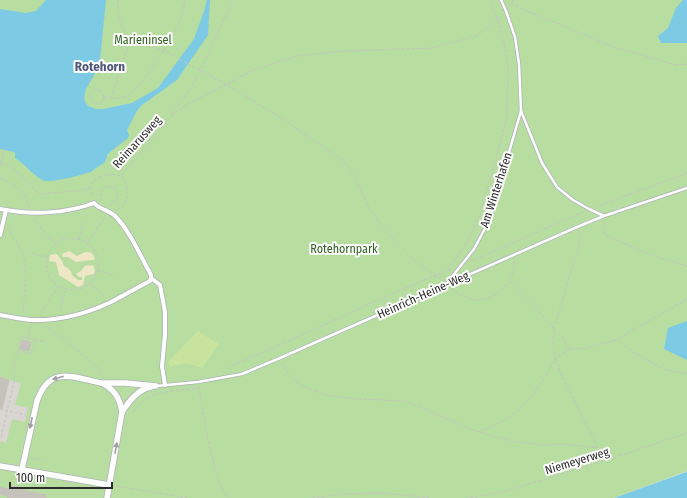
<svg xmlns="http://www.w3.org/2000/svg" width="687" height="498" font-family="'Fira Sans Condensed',sans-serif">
  <rect width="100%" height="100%" fill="#ece6e0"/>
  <path fill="#b7dda1" d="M0 0H687V471L614 498H0Z"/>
  <g fill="#eee7c6">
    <path d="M69 251 77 256C84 253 90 248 95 258L94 260H91L76 262 68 257H63L62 254Z"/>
    <path d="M57 254 62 261 64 266C68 268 71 270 72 275L78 280H82V277H79L76 274 81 271 85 266C88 265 90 266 93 265L95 270 94 274 85 276 83 285 78 287 59 275 56 262 49 261 50 255Z"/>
  </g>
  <path fill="#c7e39e" d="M198 331 219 344 202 368C188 363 185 362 170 367L168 362Z"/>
  <path fill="#d9d6d2" d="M9 380 21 383 15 405 28 408 25 422 12 419 6 443 0 441V403Z"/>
  <g fill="#7dcae4">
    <path d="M46 0H106L100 60 97 70 86 89 85 93 84 98 86 103 88 106 96 109H103L132 103 158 88 180 58 194 39 204 11 207 0H210L208 35 177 80 142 105 137 111 127 130 129 135 128 138 110 152 107 155 106 160 104 163 96 168 91 172C80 175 50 184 42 180 33 175 25 164 15 158V154L14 152 0 149V9L26 13 36 11Z"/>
    <path d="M683 0H687V43H661L658 36 668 28 676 8Z"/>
    <path d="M687 321V360L664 349 668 328Z"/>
    <path d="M687 471V498H614L686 472Z"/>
  </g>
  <g fill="#c5c1bb" stroke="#c8c2b9">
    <path d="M22 340 31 342 29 351 20 349Z"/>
    <path d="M0 377 9 380 2 409 0 408Z"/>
    <path d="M13 486 19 487 26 491 46 495V498H8L6 496 0 494V487L8 489Z"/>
  </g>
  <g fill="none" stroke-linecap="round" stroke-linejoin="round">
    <defs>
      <g id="service">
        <path d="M521 111 542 163 557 187 573 200 589 209 604 216"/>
        <path d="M447 283 474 249 489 221 521 111 519 64 515 37 506 11 501 0"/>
        <path d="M156 386 198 382 242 374 280 358 577 227 604 216 687 188"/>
      </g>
      <g id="pedestrian">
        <path d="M0 209C30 215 65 214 94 203 100 210 109 210 115 216 130 231 141 257 151 275V278L160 285 165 312V335L162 366 165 385"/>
        <path d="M0 235 6 210"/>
        <path d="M0 315C10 317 20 319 31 320 57 321 85 314 109 303 123 296 136 288 150 281L151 278"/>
      </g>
      <g id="minor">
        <path d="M102 383H125L156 386"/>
        <path d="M122 412C129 401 138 389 151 387"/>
        <path d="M0 466 109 485"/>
        <path d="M22 469 37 401C50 365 72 377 101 383 114 388 120 399 122 412L107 498"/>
      </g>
    </defs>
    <use href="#service" stroke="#b0b2bb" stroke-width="4"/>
    <use href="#pedestrian" stroke="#b0b2bb" stroke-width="5.5"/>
    <use href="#minor" stroke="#b0b2bb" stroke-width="7"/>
    <g stroke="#c4c4c4" stroke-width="1" stroke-dasharray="3 2" stroke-linecap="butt">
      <path d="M118 0V5L119 17 122 27 125 32 131 38 165 51 225 84 280 117 342 160 351 170 370 210 391 237 414 260 443 281"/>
      <path d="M511 3 525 10 611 46 676 65 687 64"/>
      <path d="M509 6 513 0"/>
      <path d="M131 38 111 98C118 99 125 97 131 93 137 89 140 84 144 79 162 55 181 31 185 0"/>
      <circle cx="97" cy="97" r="7"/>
      <path d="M103 98H110"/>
      <path d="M172 114 190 89 200 71 233 0"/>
      <path d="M171 116 188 104 254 70 297 56 346 51 432 48 476 36 498 20 502 15"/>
      <path d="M0 163 9 165 24 178 37 192 40 194 84 190C89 188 91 184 94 181 101 174 111 173 120 176L163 127 170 117"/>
      <path d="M0 167 4 149"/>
      <path d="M0 178C14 183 26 192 29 207"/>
      <path d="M90 187 92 197"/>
      <path d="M100 201 101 199 100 193 103 188C116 181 124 198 111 203L110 207"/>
      <path d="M596 207 687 173"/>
      <path d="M117 210C130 203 132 186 120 176"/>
      <path d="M34 219 55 244"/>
      <path d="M604 221 605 235 653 256 687 266"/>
      <path d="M8 228C13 238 21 248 24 259 28 271 24 299 23 312"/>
      <path d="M79 239 83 222"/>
      <path d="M88 242 105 217"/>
      <path d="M31 253 46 257"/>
      <path d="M471 261 583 212"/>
      <path d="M448 270 468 241 480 214 493 170 507 117 508 67 504 42 498 20 489 0"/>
      <path d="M98 271 114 275"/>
      <path d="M511 283 529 301 554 329 553 344 556 358 570 349 561 336 554 329 581 238 579 231"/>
      <path d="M91 284 106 298"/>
      <path d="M452 288 462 296 474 300 487 299 497 294 510 282 512 275 514 260"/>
      <path d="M61 308 65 291"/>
      <path d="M41 314 58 286C56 284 53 282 51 280 41 266 47 244 64 239 70 238 76 238 82 240 114 255 94 303 58 286"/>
      <path d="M45 326 65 340 96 366 101 374 100 376"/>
      <path d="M35 340 42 341H43"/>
      <path d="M617 340 633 352 663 369 687 374"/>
      <path d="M570 349 587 348 616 340 687 299"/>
      <path d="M18 350 31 354 35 340 28 338 27 341"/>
      <path d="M556 359 560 372 598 448 606 459"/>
      <path d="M282 362C298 404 365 398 402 401L411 403 478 432C483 430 490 428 495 425 523 413 542 384 556 358"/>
      <path d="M228 367C303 336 376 299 451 269"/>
      <path d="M199 387C202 408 206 428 210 449 215 467 217 482 228 498"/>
      <path d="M0 409 26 415"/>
      <path d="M133 412C138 407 143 400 149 397 161 390 185 390 199 388"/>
      <path d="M479 432 512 441 543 445 564 444 598 448"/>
      <path d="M1 437 14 382V365L21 337 28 338 31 326"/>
      <path d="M31 458 42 460"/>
      <path d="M116 486 187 498"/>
      <path d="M34 493 36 480"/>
      <path d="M312 498 344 494 382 493 431 498"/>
      <path d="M470 498 506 491 607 460 687 433"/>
    </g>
    <use href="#service" stroke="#fff" stroke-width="2.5"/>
    <use href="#pedestrian" stroke="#fff" stroke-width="4"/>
    <use href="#minor" stroke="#fff" stroke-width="5.5"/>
  </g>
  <defs><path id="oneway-solid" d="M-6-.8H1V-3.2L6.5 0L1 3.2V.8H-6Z"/></defs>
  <g fill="#a0a0a0">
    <use href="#oneway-solid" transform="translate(58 378) rotate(164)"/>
    <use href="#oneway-solid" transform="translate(31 423) rotate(102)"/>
    <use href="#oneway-solid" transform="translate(116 448) rotate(-80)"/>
  </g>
  <g text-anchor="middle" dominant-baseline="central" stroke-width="4" stroke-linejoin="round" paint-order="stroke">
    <g font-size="12" fill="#306322" stroke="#fff">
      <text x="143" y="40">Marieninsel</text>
      <text x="344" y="249">Rotehornpark</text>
    </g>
    <g font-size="12" fill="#2c2c2c" stroke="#fff">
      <text transform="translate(137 142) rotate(-48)">Reimarusweg</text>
      <text transform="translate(496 190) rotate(-72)">Am Winterhafen</text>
      <text transform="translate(423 295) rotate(-24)">Heinrich-Heine-Weg</text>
      <text transform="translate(577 461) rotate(-17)">Niemeyerweg</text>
    </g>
    <g font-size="13" font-weight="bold" fill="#505879" stroke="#fff">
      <text x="100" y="66">Rotehorn</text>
    </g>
  </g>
  <path d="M10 482v6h102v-6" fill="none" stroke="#2c2c2c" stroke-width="2"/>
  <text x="16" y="482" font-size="12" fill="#2c2c2c" stroke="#ffffff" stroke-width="3" paint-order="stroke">100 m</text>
</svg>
